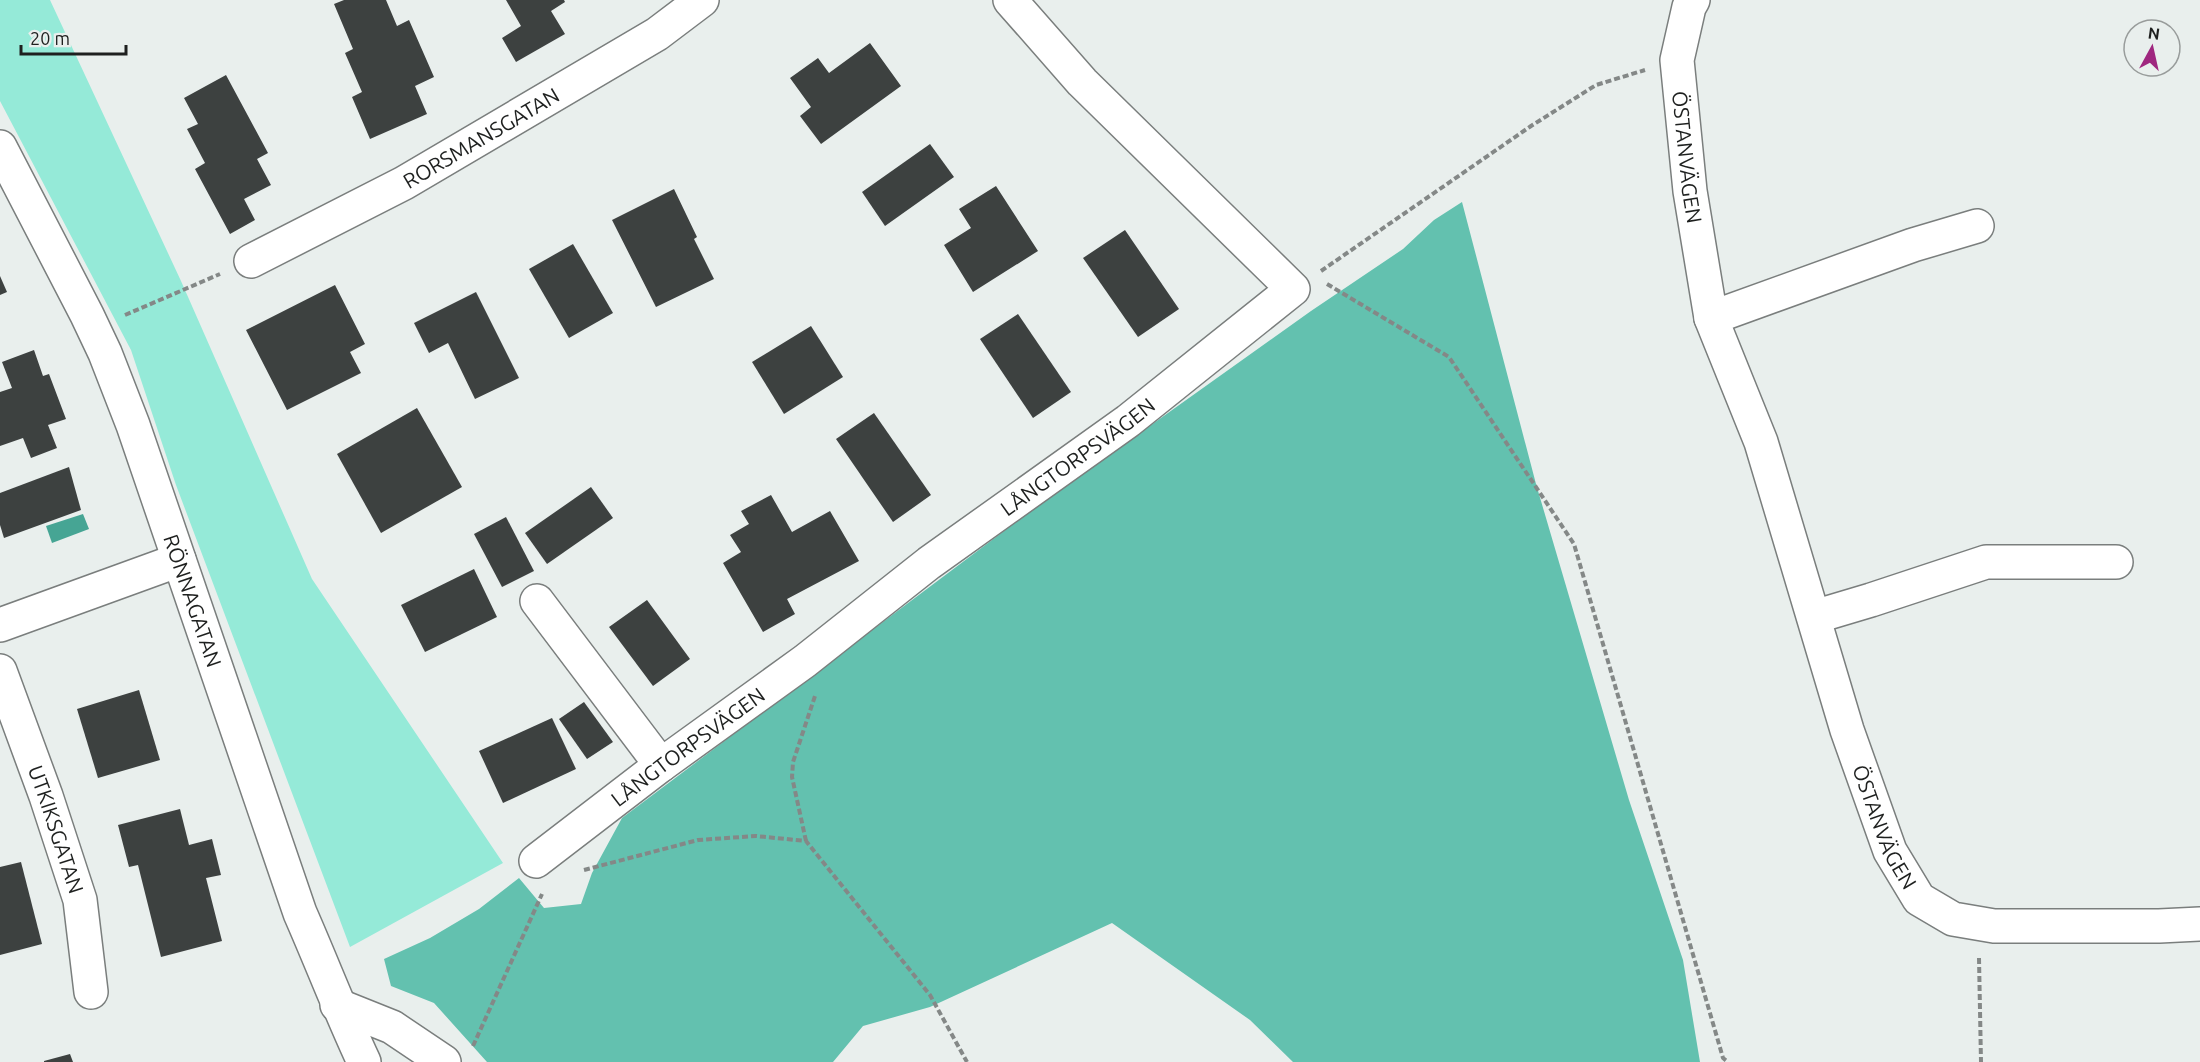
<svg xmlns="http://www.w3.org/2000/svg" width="2200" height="1062" font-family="Ubuntu,sans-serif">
  <rect width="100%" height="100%" fill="#e9efed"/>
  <path fill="#95ead8" d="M0 0H50L181 281 312 579 503 863 350 947 176 485 131 350 0 101Z"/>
  <path fill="#63c1af" d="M1462 202 1536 484 1629 800 1683 960 1700 1062H1293L1250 1020 1112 923 930 1007 863 1026 833 1062H487L434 1003 391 986 384 959 430 938 479 909 519 878 544 908 581 904 592 873 622 818 1032 510 1311 311 1403 249 1434 220Z"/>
  <path fill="#46a594" d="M83 514 89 529 52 543 46 526Z"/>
  <g fill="#3d4140">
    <path d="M344 0H386L397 26 409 20 434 77 415 86 427 114 370 139 352 97 362 92 345 53 353 49 334 4Z"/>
    <path d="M506 0H564L565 2 551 11 565 34 516 62 502 38 521 26Z"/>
    <path d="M870 43 901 86 821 144 800 116 811 107 790 78 818 58 829 73Z"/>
    <path d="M226 75 268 153 257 159 271 185 244 199 255 220 230 234 195 169 205 163 187 129 198 124 184 98Z"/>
    <path d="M930 144 954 177 885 226 862 192Z"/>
    <path d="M996 186 1038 251 973 292 944 245 971 228 959 209Z"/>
    <path d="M674 189 697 237 694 239 714 279 656 307 612 220Z"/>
    <path d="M1125 230 1179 309 1138 337 1083 258Z"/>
    <path d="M573 244 613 313 569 338 529 269Z"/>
    <path d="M0 276 7 292 0 295Z"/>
    <path d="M335 285 365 344 350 352 361 373 287 410 246 330Z"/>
    <path d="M476 292 519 378 475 399 448 343 429 353 414 323Z"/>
    <path d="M1018 314 1071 392 1033 418 980 339Z"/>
    <path d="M811 326 843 377 784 414 752 362Z"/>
    <path d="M34 350 43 376 49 374 66 419 48 425 57 448 31 458 23 438 0 446V392L12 388 2 362Z"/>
    <path d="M417 408 462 487 381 533 337 454Z"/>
    <path d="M874 413 931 495 893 522 836 439Z"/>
    <path d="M69 467 81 510 4 538 0 525V493Z"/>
    <path d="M591 487 613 518 547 564 525 533Z"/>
    <path d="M771 495 792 532 830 511 859 561 787 599 795 614 763 632 723 563 741 552 730 535 749 524 741 511Z"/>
    <path d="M506 517 534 571 502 587 474 534Z"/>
    <path d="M474 569 497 617 425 652 401 605Z"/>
    <path d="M647 600 690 659 653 686 609 627Z"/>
    <path d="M139 690 160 760 98 778 77 709Z"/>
    <path d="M584 702 613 742 587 759 559 719Z"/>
    <path d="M552 718 576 769 503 803 479 751Z"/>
    <path d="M180 809 189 845 212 839 221 875 206 878 222 941 161 957 138 865 129 867 118 825Z"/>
    <path d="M21 862 42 944 0 955V867Z"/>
    <path d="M70 1054 73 1062H44V1061Z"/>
  </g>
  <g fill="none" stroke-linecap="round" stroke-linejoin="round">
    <defs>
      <g id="minor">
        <path id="s1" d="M1693 0 1689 7 1677 60 1690 191 1711 318 1761 442 1847 730 1890 851 1919 899 1953 919 1994 926H2159L2200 924"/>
        <path id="s2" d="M0 147 87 315 105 353 133 425 300 913C322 963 341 1013 364 1062"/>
        <path id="s3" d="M251 261 404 183 657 34 702 0"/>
        <path d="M1711 318 1913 245 1977 226"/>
        <path d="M537 601 661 765"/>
        <path d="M1814 617 1871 600 1986 562H2116"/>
        <path d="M0 625 179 560"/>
        <path id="s4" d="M0 671 46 796 80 900 91 992"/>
        <path id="s5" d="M536 861 661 765 805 661 929 563 1128 421 1293 289 1082 82 1010 0"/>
        <path d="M337 1005 392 1027 444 1062"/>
      </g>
    </defs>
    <use href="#minor" stroke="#7a7e7d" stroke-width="36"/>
    <g stroke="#848887" stroke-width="4" stroke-dasharray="6 3" stroke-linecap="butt">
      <path d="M1321 271 1531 126 1596 85 1645 70"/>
      <path d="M1327 284 1449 357 1574 544 1723 1058 1728 1062"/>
      <path d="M125 315 220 274"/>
      <path d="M806 841 792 777 793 762 815 696"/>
      <path d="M584 870 698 840 756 836 806 841 930 995 967 1062"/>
      <path d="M1979 958 1981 1062"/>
      <path d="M473 1046 542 894"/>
    </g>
    <use href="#minor" stroke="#fff" stroke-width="33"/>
  </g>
  <g text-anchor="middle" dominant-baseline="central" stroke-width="6" stroke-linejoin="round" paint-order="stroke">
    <g font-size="21" fill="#1e201f" stroke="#e9efed">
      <text stroke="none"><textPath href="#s3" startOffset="261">RORSMANSGATAN</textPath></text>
      <text stroke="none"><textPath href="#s1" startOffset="160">ÖSTANVÄGEN</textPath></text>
      <text stroke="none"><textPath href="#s5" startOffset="676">LÅNGTORPSVÄGEN</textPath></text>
      <text stroke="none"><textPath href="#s2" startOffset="494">RÖNNAGATAN</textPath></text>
      <text stroke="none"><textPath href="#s5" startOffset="190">LÅNGTORPSVÄGEN</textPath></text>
      <text stroke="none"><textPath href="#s1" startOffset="861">ÖSTANVÄGEN</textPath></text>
      <text stroke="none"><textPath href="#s4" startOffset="168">UTKIKSGATAN</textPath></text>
    </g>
  </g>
  <g transform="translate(2152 48) rotate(8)"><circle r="28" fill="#e9efed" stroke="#989c9b" stroke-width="1.5"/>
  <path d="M0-4.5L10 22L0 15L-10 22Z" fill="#9f277f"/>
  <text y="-9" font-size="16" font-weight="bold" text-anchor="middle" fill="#1e201f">N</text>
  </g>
  <path d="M21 45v9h105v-9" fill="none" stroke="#1e201f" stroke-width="3"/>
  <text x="30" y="45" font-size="18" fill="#1e201f" stroke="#e9efed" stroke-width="4.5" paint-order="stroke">20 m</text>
</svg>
